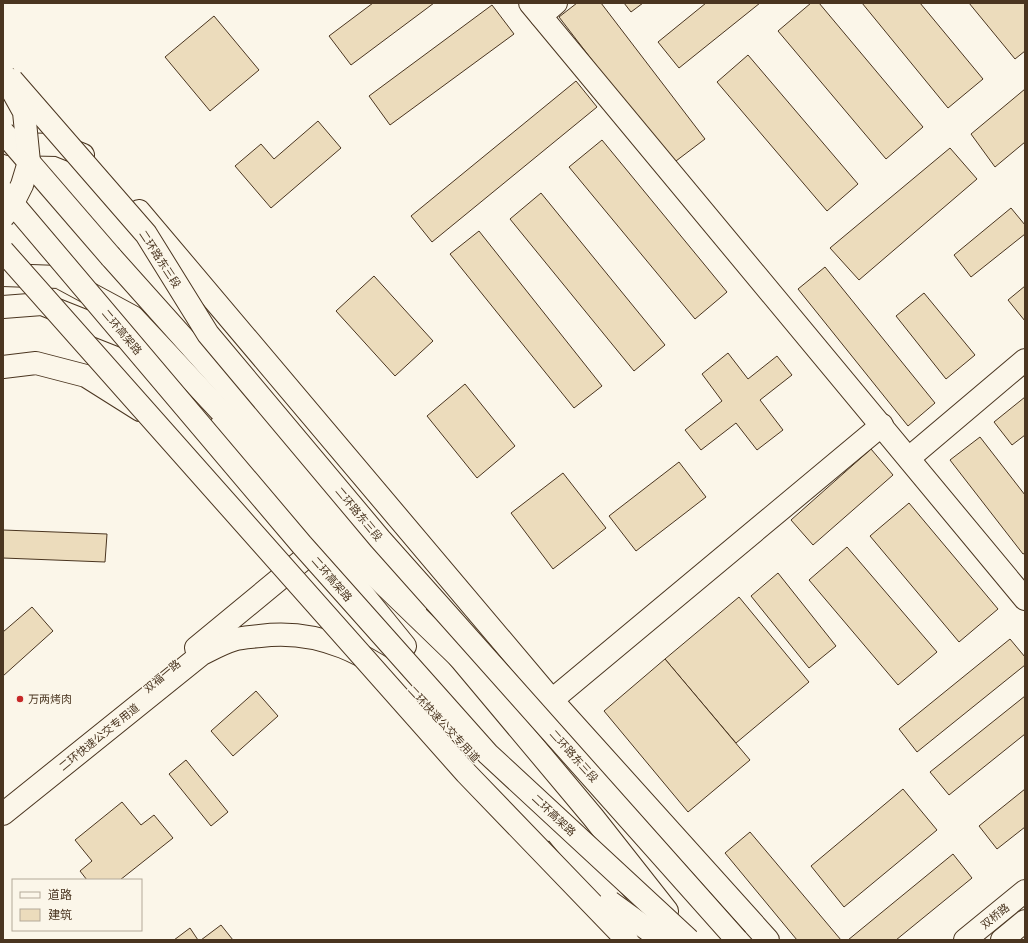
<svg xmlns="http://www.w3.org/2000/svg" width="1028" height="943" font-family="'Times New Roman','Noto Sans SC',serif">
  <rect width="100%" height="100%" fill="#fbf6e9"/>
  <g fill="#ecdcbc" stroke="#4a3520">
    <path d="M373 3H434L351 65 329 36Z"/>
    <path d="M577 3H601L705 139 672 164 559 17Z"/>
    <path d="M624 3H643L631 12Z"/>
    <path d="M706 3H760L679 68 658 42Z"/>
    <path d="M811 3H819L923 127 886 159 778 31Z"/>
    <path d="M862 3H920L983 79 948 108Z"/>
    <path d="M969 3H1025V51L1015 59Z"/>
    <path d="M492 5 514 34 390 125 369 96Z"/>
    <path d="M214 16 259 70 210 111 165 57Z"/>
    <path d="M748 55 858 184 827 211 717 82Z"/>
    <path d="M576 81 597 107 432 242 411 216Z"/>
    <path d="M1025 89V142L995 167 971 134Z"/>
    <path d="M318 121 341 148 271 208 235 166 261 144 274 159Z"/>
    <path d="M602 140 727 292 695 319 569 167Z"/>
    <path d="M950 148 977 179 859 280 830 248Z"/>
    <path d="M541 193 665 345 634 371 510 219Z"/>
    <path d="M1011 208 1025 225V234L971 277 954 255Z"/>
    <path d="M479 231 602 386 574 408 450 254Z"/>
    <path d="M825 267 935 403 908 426 798 289Z"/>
    <path d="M374 276 433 341 395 376 336 311Z"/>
    <path d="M1025 286V321L1008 300Z"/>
    <path d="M924 293 975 355 946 379 896 316Z"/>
    <path d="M728 353 748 379 777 356 792 375 760 400 783 430 757 450 736 423 701 450 685 430 722 401 702 374Z"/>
    <path d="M465 384 515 446 477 478 427 416Z"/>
    <path d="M1025 397V435L1012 445 994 422Z"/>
    <path d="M980 437 1025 495V553L1023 554 950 460Z"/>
    <path d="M871 449 893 475 813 545 791 520Z"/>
    <path d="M679 462 706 497 636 551 609 516Z"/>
    <path d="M563 473 606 528 553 569 511 513Z"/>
    <path d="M909 503 998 609 959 642 870 536Z"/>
    <path d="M3 530 107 534 105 562 3 558Z"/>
    <path d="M847 547 937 652 898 685 809 580Z"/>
    <path d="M778 573 836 646 809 668 751 596Z"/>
    <path d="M739 597 809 682 736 743 665 659Z"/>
    <path d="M32 607 53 631 3 676V632Z"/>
    <path d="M1010 639 1025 657V665L917 752 899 729Z"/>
    <path d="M665 659 750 760 688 812 604 711Z"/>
    <path d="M256 691 278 716 233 756 211 731Z"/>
    <path d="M1025 696V734L949 795 930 772Z"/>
    <path d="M186 760 228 812 211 826 169 774Z"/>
    <path d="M903 789 937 830 844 907 811 866Z"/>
    <path d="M1025 789V827L997 849 979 826Z"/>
    <path d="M122 802 141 825 154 815 173 838 120 880H87L80 871 92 861 75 840Z"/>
    <path d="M750 832 841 940H797L725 853Z"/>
    <path d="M953 854 972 878 896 940H848Z"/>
    <path d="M221 925 233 940H201Z"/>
    <path d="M190 928 198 940H174Z"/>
  </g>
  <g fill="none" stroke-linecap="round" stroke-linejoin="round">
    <defs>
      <g id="minor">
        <path d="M530 3 1025 599"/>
        <path d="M541 16 556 3"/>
        <path d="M9 144 58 145 83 155"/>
        <path d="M139 211 552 700 768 940"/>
        <path d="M3 307 42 304 133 340"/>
        <path d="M217 429 322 544 405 646"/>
        <path d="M909 458 1025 360"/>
        <path d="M196 648 322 544"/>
        <path d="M552 700 882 425"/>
        <path d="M539 811 624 914"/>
        <path d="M3 814 202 654C212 649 223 643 233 640 241 637 252 637 260 636 321 628 368 655 415 691L544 831"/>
      </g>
      <g id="major">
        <path d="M111 257 340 513 416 605"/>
        <path d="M448 644 593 817 667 911"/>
        <path d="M965 940 1025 891"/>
        <path d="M1002 940 1025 921"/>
      </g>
      <g id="highway">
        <path d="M3 275 59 277 133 317 368 569 460 658"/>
        <path d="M3 367 36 363 86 376 140 410"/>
      </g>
    </defs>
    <use href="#minor" stroke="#4a3520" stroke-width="24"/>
    <use href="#major" stroke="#4a3520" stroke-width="24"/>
    <use href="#highway" stroke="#4a3520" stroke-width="24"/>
    <use href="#minor" stroke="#fbf6e9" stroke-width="22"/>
    <use href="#major" stroke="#fbf6e9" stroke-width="22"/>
    <use href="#highway" stroke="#fbf6e9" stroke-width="22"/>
    <defs>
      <path id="minor-bridge" d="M610 902 662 940"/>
      <g id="major-bridge">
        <path d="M12 80 146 234 208 334 380 539 737 940"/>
        <path d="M3 132 111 257"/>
      </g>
      <g id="highway-bridge">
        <path d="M3 74 24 112 29 162 22 185 10 209 3 217"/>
        <path d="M3 192 302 545 488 754 689 940"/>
        <path d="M3 251 466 773 627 940"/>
      </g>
    </defs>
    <use href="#minor-bridge" stroke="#4a3520" stroke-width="24" stroke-linecap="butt"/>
    <use href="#major-bridge" stroke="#4a3520" stroke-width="24" stroke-linecap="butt"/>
    <use href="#highway-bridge" stroke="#4a3520" stroke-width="24" stroke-linecap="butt"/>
    <use href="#minor-bridge" stroke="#fbf6e9" stroke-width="22"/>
    <use href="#major-bridge" stroke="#fbf6e9" stroke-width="22"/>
    <use href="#highway-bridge" stroke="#fbf6e9" stroke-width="22"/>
  </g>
  <circle fill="#c62828" stroke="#fbf6e9" stroke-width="1.5" cx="20" cy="699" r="4"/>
  <g text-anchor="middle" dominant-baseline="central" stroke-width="3" stroke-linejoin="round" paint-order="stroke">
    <g font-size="11" fill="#4a3520" stroke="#fbf6e9">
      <text transform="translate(160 259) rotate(57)">二环路东三段</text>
      <text transform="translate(122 332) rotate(50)">二环高架路</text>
      <text transform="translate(359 514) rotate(50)">二环路东三段</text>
      <text transform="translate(332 579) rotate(49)">二环高架路</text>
      <text transform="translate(162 676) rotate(-40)">双福一路</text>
      <text transform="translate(444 724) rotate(47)">二环快速公交专用道</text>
      <text transform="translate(99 737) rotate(-39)">二环快速公交专用道</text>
      <text transform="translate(574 756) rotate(48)">二环路东三段</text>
      <text transform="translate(554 815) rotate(43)">二环高架路</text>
      <text transform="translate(995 916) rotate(-39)">双桥路</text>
    </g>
    <g font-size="11" fill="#4a3520" stroke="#fbf6e9" text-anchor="start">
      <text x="28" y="699">万两烤肉</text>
    </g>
  </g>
  <rect width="1028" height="943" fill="none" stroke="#4a3520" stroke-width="8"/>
  <rect x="12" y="879" width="130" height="52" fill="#fbf6e9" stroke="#b4a999"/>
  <rect x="20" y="892" width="20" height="6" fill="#fbf6e9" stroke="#b4a999"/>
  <text x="48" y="899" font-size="12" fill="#4a3520">道路</text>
  <rect x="20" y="909" width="20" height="12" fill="#ecdcbc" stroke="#b4a999"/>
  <text x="48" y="919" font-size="12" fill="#4a3520">建筑</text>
</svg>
